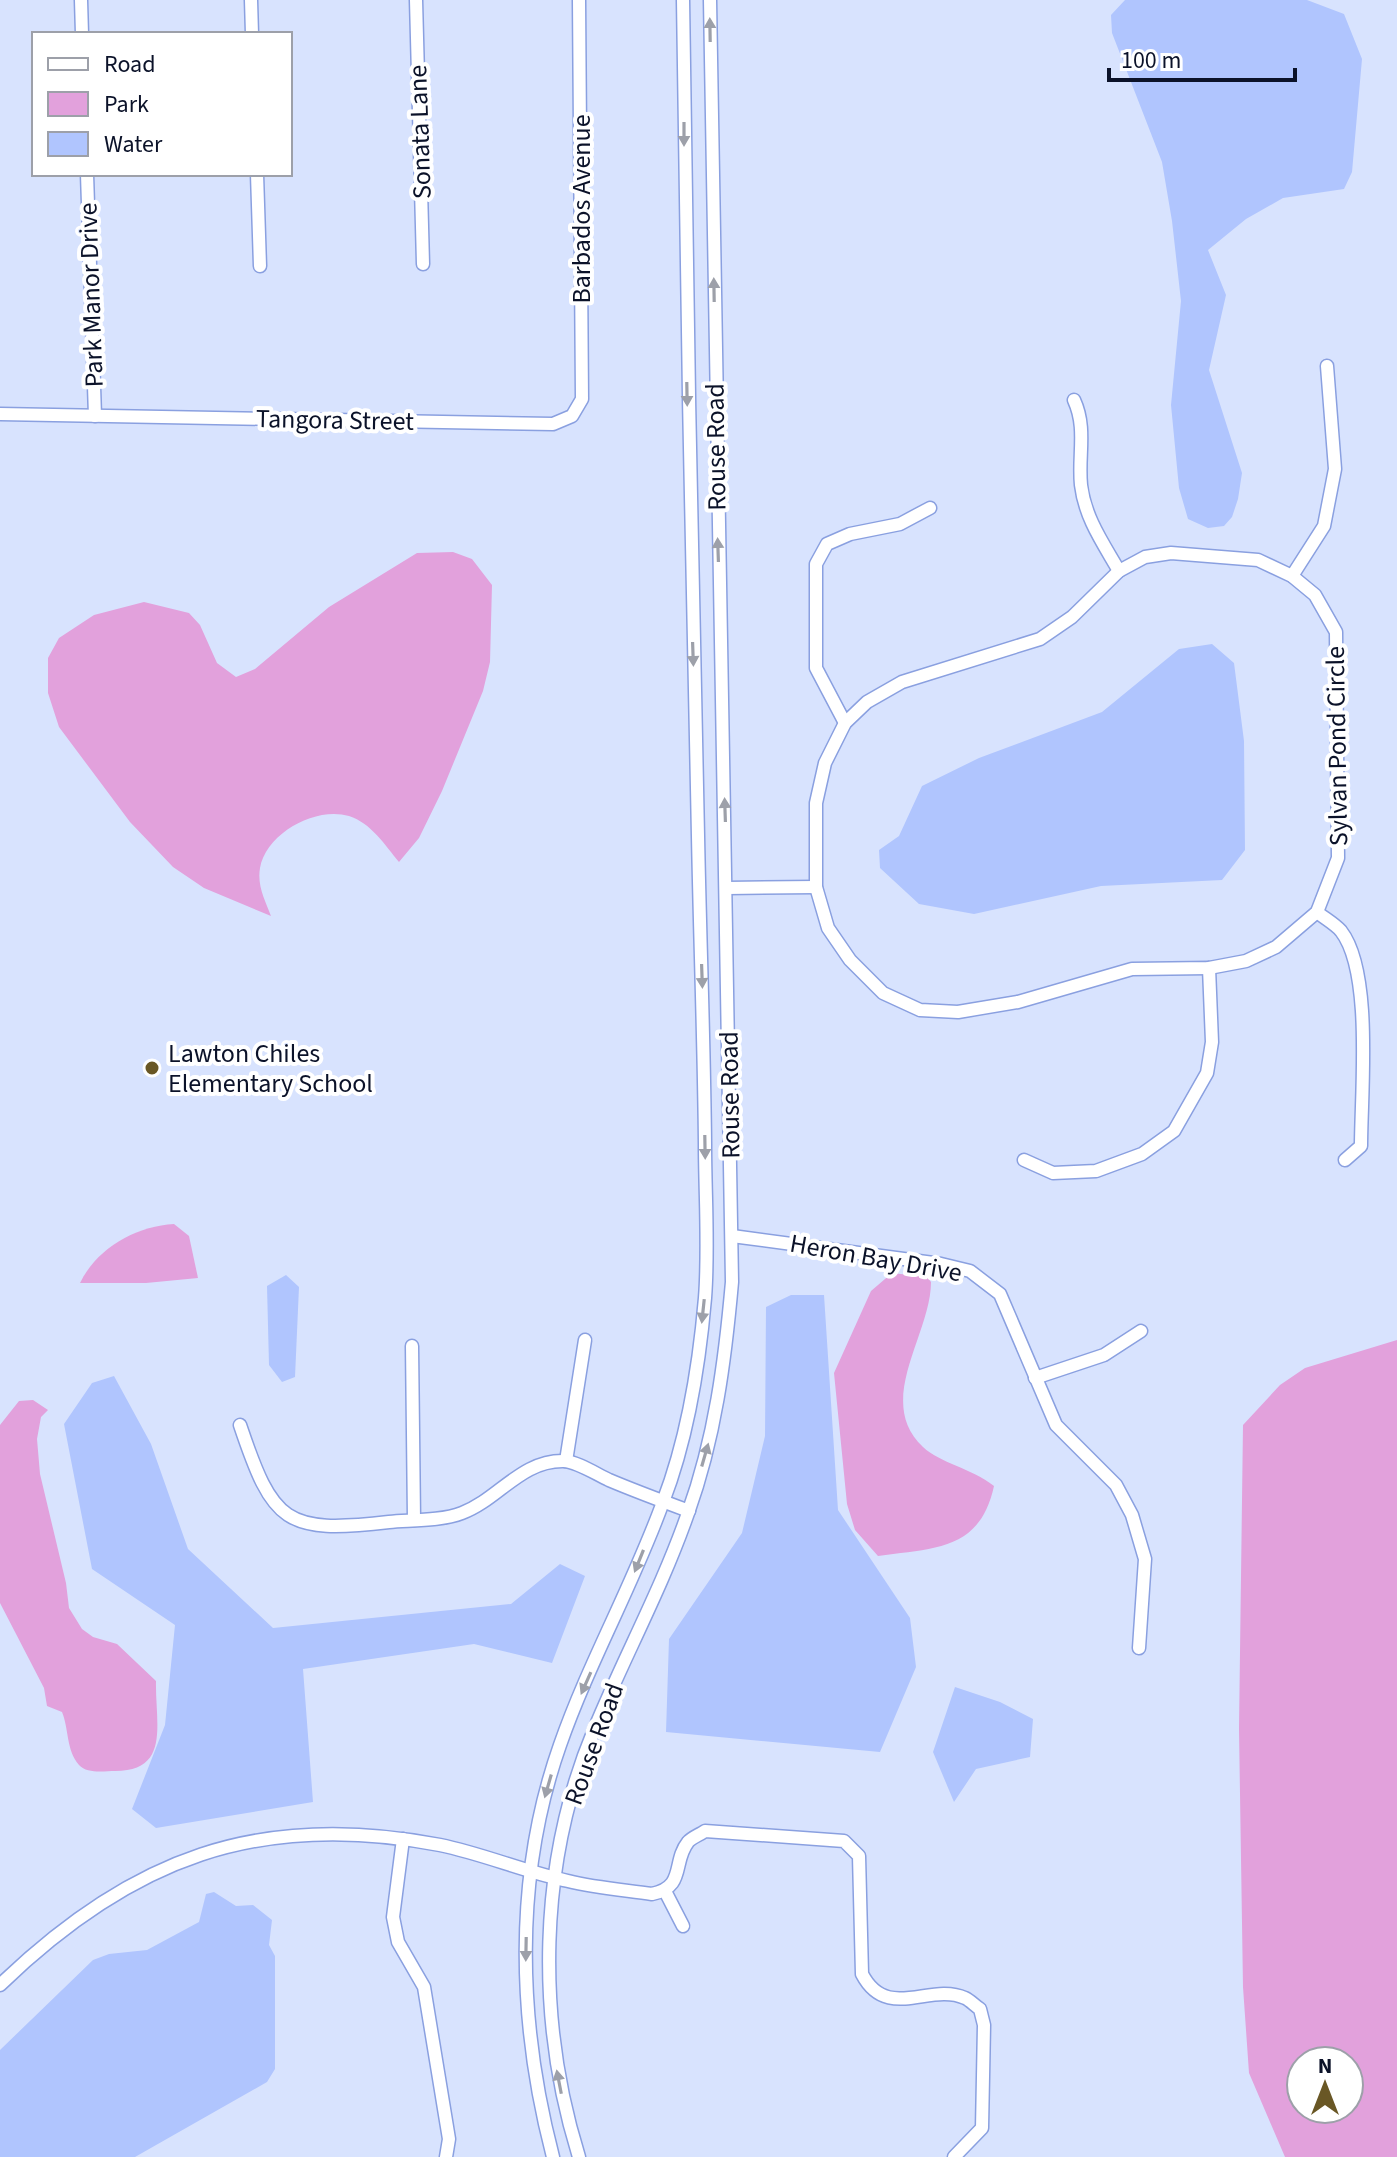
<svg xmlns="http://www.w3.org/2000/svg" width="1397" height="2157" font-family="'Source Sans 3',sans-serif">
  <rect width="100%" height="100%" fill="#d8e3fe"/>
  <g fill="#e2a1dc" fill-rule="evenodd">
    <path d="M453 552 472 559 492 585 490 662 483 691 442 791 419 838 399 862C385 845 371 823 349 816 316 806 266 833 260 868 257 886 265 900 271 916L204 888 173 867 130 822 59 727 48 693V658L59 638 94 615 144 602 189 613 200 625 217 663 236 677 255 669 329 607 417 553Z"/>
    <path d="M174 1224 189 1236 198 1278 146 1283H80C97 1248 136 1226 174 1224Z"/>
    <path d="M892 1273 927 1277 931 1282C931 1335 874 1401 923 1447 940 1463 971 1468 994 1486 980 1551 934 1548 878 1556L855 1530 847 1504 834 1373 871 1291Z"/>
    <path d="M1397 1340V2157H1285L1249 2073 1243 1987 1239 1729 1243 1425 1280 1385 1305 1368ZM1301 2061H1349V2109H1301Z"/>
    <path d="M33 1400 48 1410 41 1417 37 1439 40 1474 66 1583 69 1608 82 1629 93 1637 117 1644 156 1681C155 1723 171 1771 115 1771 104 1771 87 1774 79 1765 66 1750 69 1729 62 1712L47 1706 44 1688 0 1603V1425L19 1401Z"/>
  </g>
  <g fill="#b0c5fe">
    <path d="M1125 0H1307L1344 14 1362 59 1352 172 1344 189 1283 198 1246 219 1208 250 1226 295 1209 370 1242 473 1238 499 1232 517 1224 526 1208 528 1188 519 1179 488 1171 405 1181 301 1172 221 1162 162 1112 33 1111 15Z"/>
    <path d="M1212 644 1234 663 1244 741 1245 850 1222 880 1101 886 974 914 919 904 880 868 879 850 899 836 922 786 979 758 1102 712 1179 649Z"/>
    <path d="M286 1275 299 1287 295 1377 282 1382 269 1365 267 1286Z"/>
    <path d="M791 1295H824L838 1510 910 1618 916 1667 880 1752 666 1732 669 1639 742 1533 765 1436 766 1307Z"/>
    <path d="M114 1376 151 1444 188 1549 273 1628 511 1604 560 1564 585 1576 552 1663 474 1644 303 1669 313 1802 156 1828 132 1809 165 1725 175 1625 92 1569 64 1424 92 1383Z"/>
    <path d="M955 1687 1000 1702 1033 1719 1030 1757 976 1769 954 1802 933 1752Z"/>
    <path d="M214 1892 236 1906 253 1905 272 1920 269 1945 275 1956V2069L267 2082 135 2157H0V2050L93 1960 109 1954 147 1950 199 1922 206 1894Z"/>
  </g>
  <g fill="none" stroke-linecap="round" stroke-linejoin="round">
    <defs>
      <g id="minor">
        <path d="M81 0 82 34"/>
        <path d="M251 0 252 34"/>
        <path d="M416 0 423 264"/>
        <path d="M87 174 95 416"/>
        <path d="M257 174 260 266"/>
        <path d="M1074 400C1087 428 1078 455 1081 485 1085 518 1103 543 1119 571"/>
        <path d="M0 414 553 424 572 416 582 399 579 0"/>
        <path d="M1171 553 1258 560 1292 576 1315 595 1336 632 1338 858 1317 912 1276 947 1246 961 1209 968 1132 969 1018 1002 958 1012 920 1010 883 993 850 960 828 928 816 887V803L825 763 845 723 867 702 902 682 1040 639 1072 617 1119 571 1145 557Z"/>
        <path d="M1292 576 1324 526 1335 469 1327 366"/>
        <path d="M845 723 816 668V564L827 544 850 534 900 524 930 508"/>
        <path d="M727 888 816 887"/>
        <path d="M1317 912C1324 918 1335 924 1341 931 1373 972 1361 1093 1361 1146L1345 1160"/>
        <path d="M1024 1160 1053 1173 1096 1171 1142 1154 1174 1131 1207 1073 1212 1042 1209 968"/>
        <path d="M732 1236 941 1264 970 1271 1000 1294 1056 1425 1116 1485 1132 1515 1145 1559 1139 1648"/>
        <path d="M412 1346 414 1520"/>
        <path d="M1035 1378 1104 1355 1141 1331"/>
        <path d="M240 1425C273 1523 285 1534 389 1522 412 1520 441 1521 462 1513 499 1499 521 1460 564 1461 578 1462 596 1474 609 1480 635 1491 662 1501 689 1511"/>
        <path d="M566 1461 585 1340"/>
        <path d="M403 1839 393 1917 398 1942 424 1987 449 2139 446 2157"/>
        <path d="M665 1891 683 1926"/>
        <path d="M0 1985C130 1859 259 1810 440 1845 484 1854 525 1872 568 1881 596 1888 624 1890 652 1894 686 1887 672 1862 688 1842 691 1838 701 1834 705 1831L844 1841 859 1856 862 1974C887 2022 930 1982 965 1998 970 2000 975 2006 980 2009L984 2025 982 2128 954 2157"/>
        <path d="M553 2157C518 2023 513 1878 560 1745 589 1662 633 1585 663 1502 688 1437 699 1368 705 1298 709 1247 705 1195 705 1144 704 1041 700 939 698 836 692 557 686 279 683 0"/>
        <path d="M579 2157C536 2019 538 1864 594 1730 624 1657 662 1588 688 1513 715 1438 725 1361 732 1282L710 0"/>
      </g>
    </defs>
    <use href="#minor" stroke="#8aa0e0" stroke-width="15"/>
    <use href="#minor" stroke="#fff" stroke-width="12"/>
  </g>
  <defs><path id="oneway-solid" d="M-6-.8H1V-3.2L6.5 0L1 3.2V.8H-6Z" transform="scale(2)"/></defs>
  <g fill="#9da0a9">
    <use href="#oneway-solid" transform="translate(710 30) rotate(-91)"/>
    <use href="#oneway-solid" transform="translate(684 134) rotate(90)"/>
    <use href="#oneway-solid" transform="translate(714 290) rotate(-91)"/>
    <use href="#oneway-solid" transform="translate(687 394) rotate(89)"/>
    <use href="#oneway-solid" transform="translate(718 550) rotate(-92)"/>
    <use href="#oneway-solid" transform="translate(693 654) rotate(88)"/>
    <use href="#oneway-solid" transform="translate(725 810) rotate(-92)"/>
    <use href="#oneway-solid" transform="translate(702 976) rotate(88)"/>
    <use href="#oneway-solid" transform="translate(705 1147) rotate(89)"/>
    <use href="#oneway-solid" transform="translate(703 1311) rotate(96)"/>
    <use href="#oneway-solid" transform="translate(705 1455) rotate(-74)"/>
    <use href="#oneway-solid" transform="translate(639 1561) rotate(112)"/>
    <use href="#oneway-solid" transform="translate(586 1683) rotate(114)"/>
    <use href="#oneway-solid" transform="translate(548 1786) rotate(106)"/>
    <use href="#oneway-solid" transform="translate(526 1949) rotate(91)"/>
    <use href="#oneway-solid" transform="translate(559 2082) rotate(-101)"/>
  </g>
  <circle fill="#695725" stroke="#fff" stroke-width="3" cx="152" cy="1068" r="8"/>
  <g text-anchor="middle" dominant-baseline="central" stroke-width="8" stroke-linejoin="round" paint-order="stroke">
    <g font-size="26" fill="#0b1229" stroke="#fff">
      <text transform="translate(420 132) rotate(-92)">Sonata Lane</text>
      <text transform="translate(581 209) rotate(-90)">Barbados Avenue</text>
      <text transform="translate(91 295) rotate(-92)">Park Manor Drive</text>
      <text transform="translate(335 420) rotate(1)">Tangora Street</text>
      <text transform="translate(716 447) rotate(-91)">Rouse Road</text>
      <text transform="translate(1337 746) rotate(-91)">Sylvan Pond Circle</text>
      <text transform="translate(730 1095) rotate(-91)">Rouse Road</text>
      <text transform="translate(876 1258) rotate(10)">Heron Bay Drive</text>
      <text transform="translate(594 1744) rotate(-70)">Rouse Road</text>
    </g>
    <g font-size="26" fill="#0b1229" stroke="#fff" text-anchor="start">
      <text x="168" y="1053">Lawton Chiles<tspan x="168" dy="30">Elementary School</tspan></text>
    </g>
  </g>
  <rect x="32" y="32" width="260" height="144" fill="#ffffff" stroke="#9da0a9" stroke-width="2"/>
  <rect x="48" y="58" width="40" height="12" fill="#ffffff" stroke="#9da0a9" stroke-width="2"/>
  <text x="104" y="72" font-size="24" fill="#0b1229">Road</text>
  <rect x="48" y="92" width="40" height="24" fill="#e2a1dc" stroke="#9da0a9" stroke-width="2"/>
  <text x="104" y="112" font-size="24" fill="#0b1229">Park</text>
  <rect x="48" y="132" width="40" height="24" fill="#b0c5fe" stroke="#9da0a9" stroke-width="2"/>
  <text x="104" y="152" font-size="24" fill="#0b1229">Water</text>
  <g transform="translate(1325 2085)"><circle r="38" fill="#ffffff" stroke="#9da0a9" stroke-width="2"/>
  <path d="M0-6L14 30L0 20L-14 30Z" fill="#695725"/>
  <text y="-12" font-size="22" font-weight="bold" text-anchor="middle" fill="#0b1229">N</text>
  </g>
  <path d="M1109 68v12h186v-12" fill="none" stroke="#0b1229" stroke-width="4"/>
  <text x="1121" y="68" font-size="24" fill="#0b1229" stroke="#ffffff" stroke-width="6" paint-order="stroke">100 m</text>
</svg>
